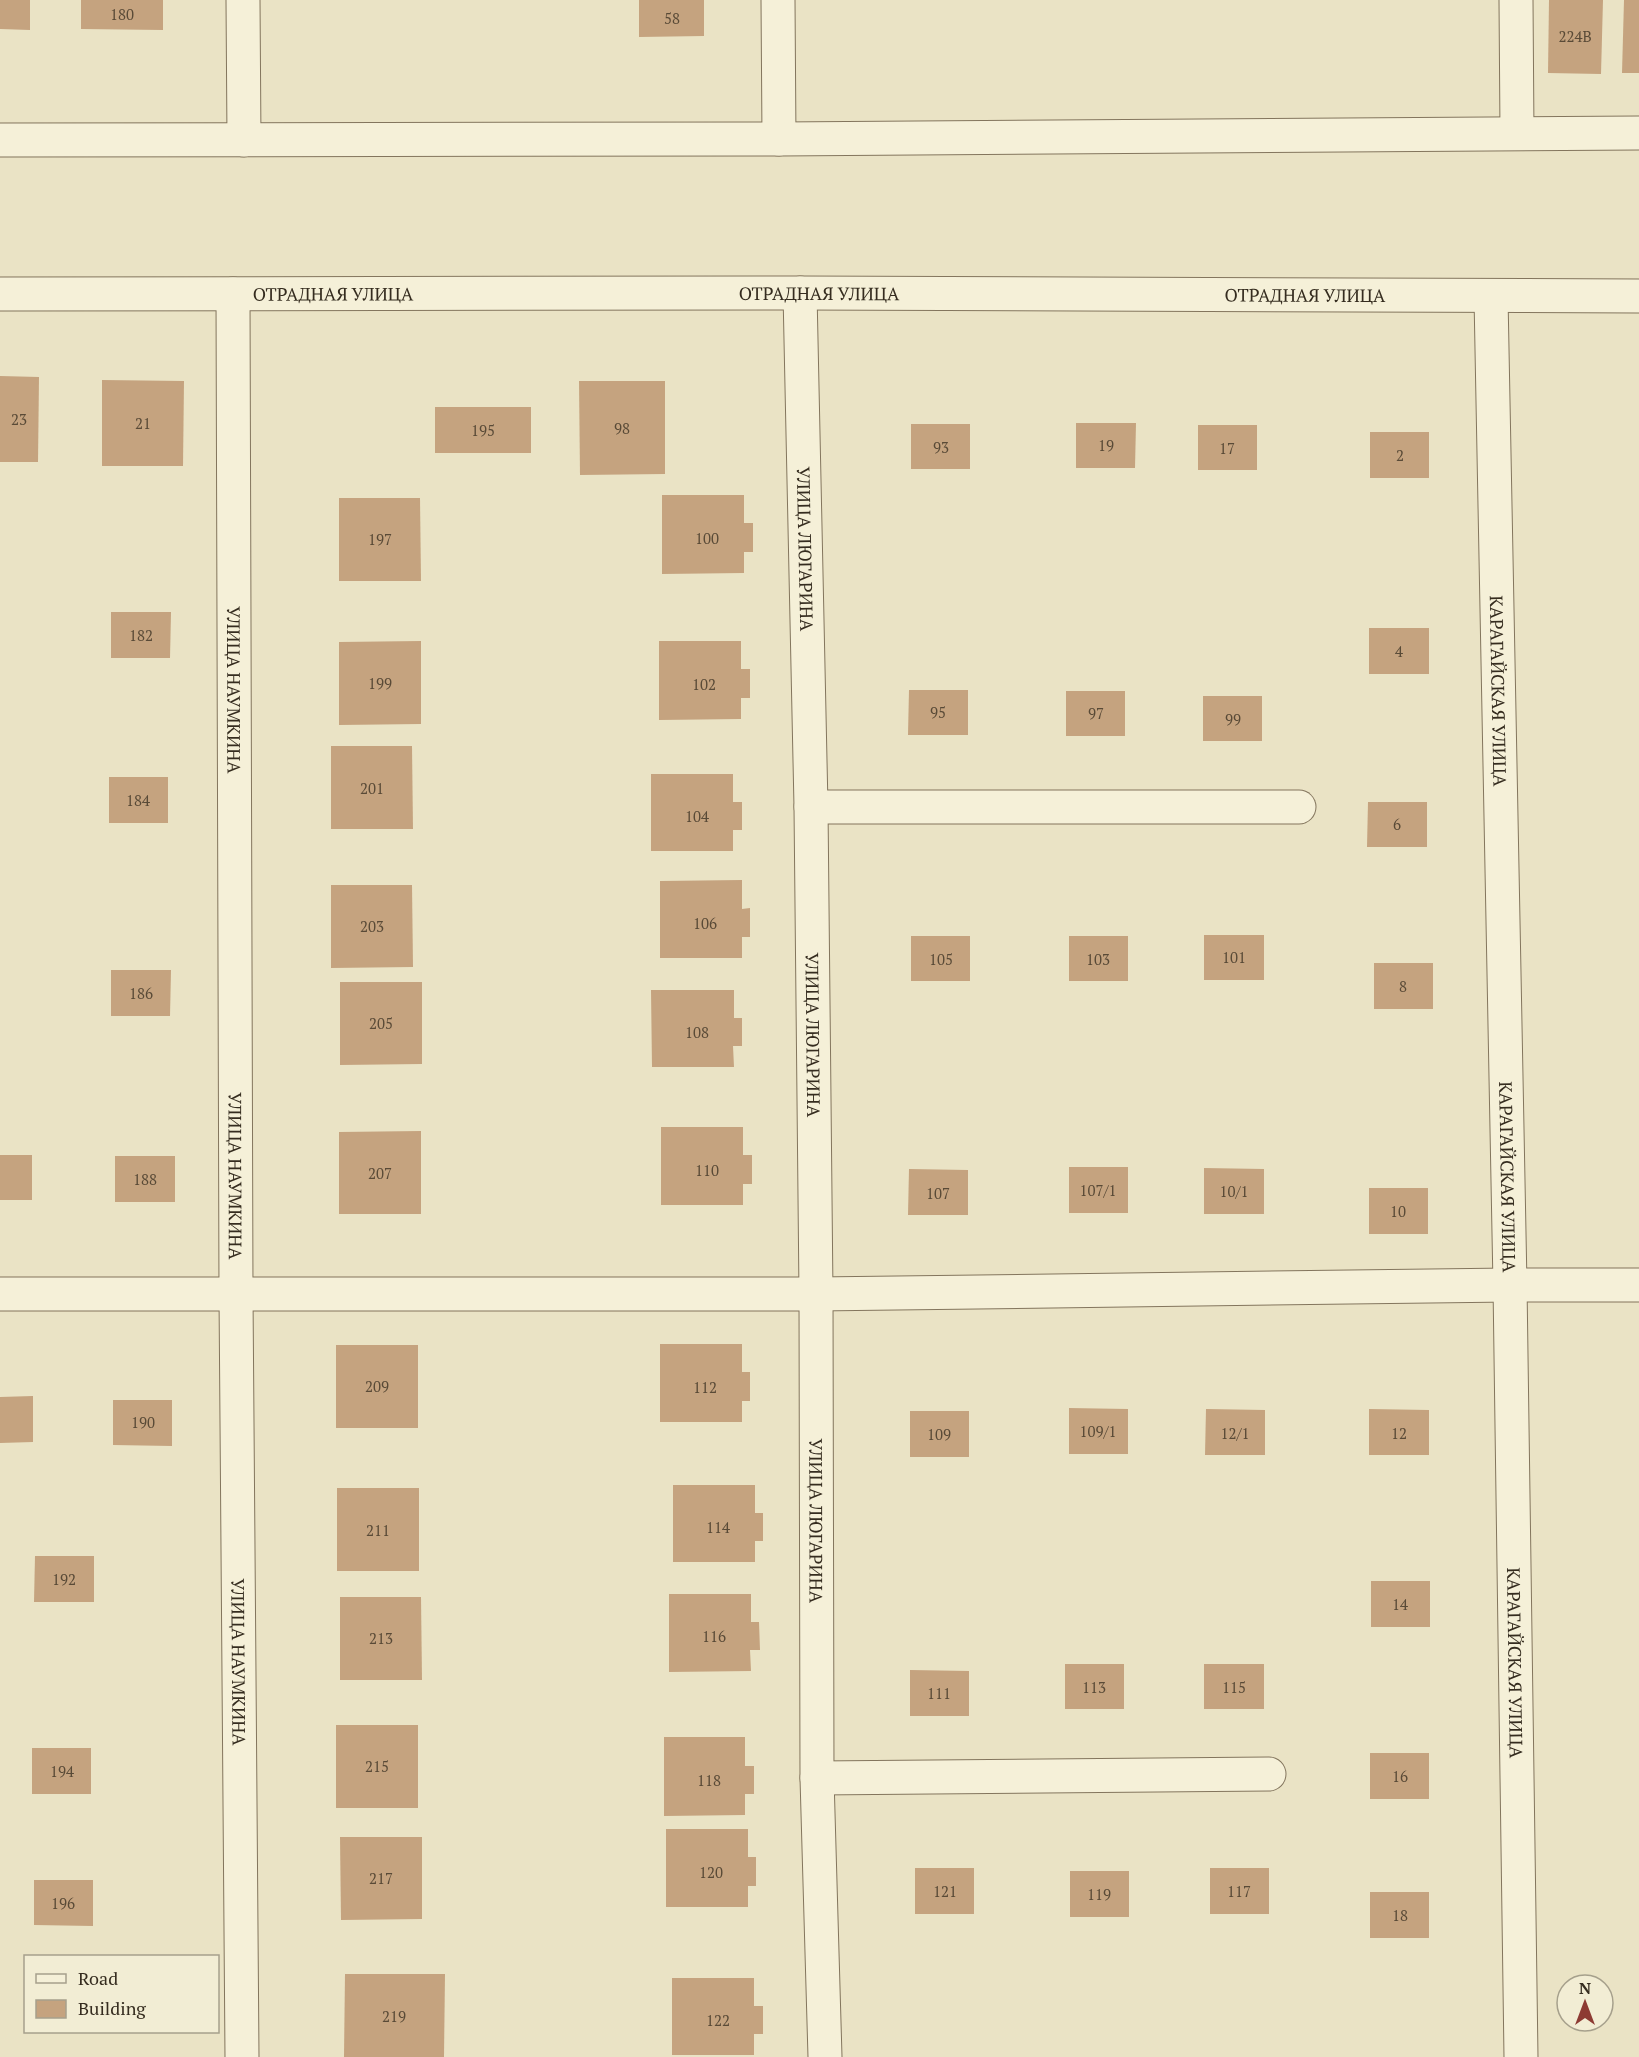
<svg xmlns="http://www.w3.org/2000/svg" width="1639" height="2057" font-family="'PT Serif',serif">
  <rect width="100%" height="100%" fill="#eae3c5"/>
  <g fill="#c5a37f">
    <path d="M0 0H30V30L0 29Z"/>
    <path d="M81 0H163V30L81 29Z"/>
    <path d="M639 0H704V36L639 37Z"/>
    <path d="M1549 0H1603L1601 74 1548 73Z"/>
    <path d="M1624 0H1639V73H1622Z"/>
    <path d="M0 376 39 377 38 462H0Z"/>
    <path d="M102 380 184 381 183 466H102Z"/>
    <path d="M579 381H665V474L580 475Z"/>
    <rect x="435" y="407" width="96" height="46"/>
    <path d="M1076 423H1136L1135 468H1076Z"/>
    <rect x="911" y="424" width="59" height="45"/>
    <rect x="1198" y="425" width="59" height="45"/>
    <rect x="1370" y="432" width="59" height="46"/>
    <path d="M662 495H744V523H753V552H744V573L662 574Z"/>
    <path d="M339 498H420L421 581H339Z"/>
    <path d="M111 612H171L170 658H111Z"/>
    <rect x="1369" y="628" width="60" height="46"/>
    <path d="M421 641V724L339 725V642Z"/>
    <path d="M659 641H741V669H750V698H741V719L659 720Z"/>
    <path d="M909 690H968V735H908Z"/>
    <rect x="1066" y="691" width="59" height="45"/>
    <rect x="1203" y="696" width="59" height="45"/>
    <path d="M331 746H412L413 829H331Z"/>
    <path d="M651 774H733V802H742V830H733V851H651Z"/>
    <rect x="109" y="777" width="59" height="46"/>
    <path d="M1368 802H1427V847H1367Z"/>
    <path d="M742 880V909L750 908V937H742V958H660V881Z"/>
    <path d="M331 885H412L413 967 331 968Z"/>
    <rect x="1204" y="935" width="60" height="45"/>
    <rect x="911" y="936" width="59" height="45"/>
    <rect x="1069" y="936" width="59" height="45"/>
    <rect x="1374" y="963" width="59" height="46"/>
    <path d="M111 970H171L170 1016H111Z"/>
    <path d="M340 982H422V1064L340 1065Z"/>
    <path d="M651 990H734V1018H742V1046H733L734 1067H652Z"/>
    <path d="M661 1127H743V1155H752V1184H743V1205H661Z"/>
    <path d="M421 1131V1214H339V1132Z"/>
    <rect x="0" y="1155" width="32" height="45"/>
    <rect x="115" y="1156" width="60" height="46"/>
    <rect x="1069" y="1167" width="59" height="46"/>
    <path d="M1204 1168 1264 1169V1214H1204Z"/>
    <path d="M909 1169 968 1170V1215H908Z"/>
    <rect x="1369" y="1188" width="59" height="46"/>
    <path d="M660 1344H742V1372H750V1401H742V1422H660Z"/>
    <rect x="336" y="1345" width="82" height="83"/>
    <path d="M33 1396V1442L0 1443V1397Z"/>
    <path d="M113 1400H172V1446L113 1445Z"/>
    <path d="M1069 1408 1128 1409V1454H1069Z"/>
    <path d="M1206 1409 1265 1410V1455H1205Z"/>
    <path d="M1369 1409 1429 1410V1455H1369Z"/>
    <rect x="910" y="1411" width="59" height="46"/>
    <path d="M673 1485H755V1513H763V1541H755V1562H673Z"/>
    <rect x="337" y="1488" width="82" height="83"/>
    <path d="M35 1556H94V1602H34Z"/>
    <rect x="1371" y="1581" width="59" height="46"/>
    <path d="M669 1594H751V1622H759L760 1650H750L751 1671 669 1672Z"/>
    <path d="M340 1597H421L422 1680H340Z"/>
    <rect x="1065" y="1664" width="59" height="45"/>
    <rect x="1204" y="1664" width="60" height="45"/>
    <path d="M910 1670 969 1671V1716H910Z"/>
    <rect x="336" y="1725" width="82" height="83"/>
    <path d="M664 1737H745V1766H754V1794H745V1815L664 1816Z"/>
    <rect x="32" y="1748" width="59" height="46"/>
    <rect x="1370" y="1753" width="59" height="46"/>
    <path d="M666 1829H748V1857H756V1886H748V1907H666Z"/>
    <path d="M340 1837H422V1919L341 1920Z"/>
    <rect x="915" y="1868" width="59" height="46"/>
    <rect x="1210" y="1868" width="59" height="46"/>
    <rect x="1070" y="1871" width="59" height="46"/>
    <path d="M34 1880H93V1926L34 1925Z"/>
    <rect x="1370" y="1892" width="59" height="46"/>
    <path d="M345 1974H445L444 2057H344Z"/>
    <path d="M672 1978H754V2006H763V2034H754V2055H672Z"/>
  </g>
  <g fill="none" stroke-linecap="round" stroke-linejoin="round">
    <defs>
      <g id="minor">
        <path d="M243 0 244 140"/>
        <path d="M778 0 779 139"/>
        <path d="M1516 0 1517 133"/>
        <path d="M0 140 779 139 1639 133"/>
        <path id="s1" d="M800 293 811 807 816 1294 817 1778 825 2057"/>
        <path id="s2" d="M0 294 800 293 1639 296"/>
        <path id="s3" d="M233 294 236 1295 242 2057"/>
        <path id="s4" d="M1491 297 1510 1285 1521 2057"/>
        <path d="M811 807H1299"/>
        <path d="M0 1294H816L1510 1285H1639"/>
        <path d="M817 1778 1269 1774"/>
      </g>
    </defs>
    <use href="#minor" stroke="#83755d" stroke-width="35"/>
    <use href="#minor" stroke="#f5f0d8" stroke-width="33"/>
  </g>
  <g text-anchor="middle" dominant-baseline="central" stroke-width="6" stroke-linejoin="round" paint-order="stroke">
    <g font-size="15" fill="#594a37">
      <text x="122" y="14">180</text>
      <text x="672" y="18">58</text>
      <text x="1575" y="36">224В</text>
      <text x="19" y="419">23</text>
      <text x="143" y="423">21</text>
      <text x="622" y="428">98</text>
      <text x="483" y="430">195</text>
      <text x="1106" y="445">19</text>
      <text x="941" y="447">93</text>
      <text x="1227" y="448">17</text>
      <text x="1400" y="455">2</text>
      <text x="707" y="538">100</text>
      <text x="380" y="539">197</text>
      <text x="141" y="635">182</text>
      <text x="1399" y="651">4</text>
      <text x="380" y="683">199</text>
      <text x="704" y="684">102</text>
      <text x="938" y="712">95</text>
      <text x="1096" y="713">97</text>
      <text x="1233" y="719">99</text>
      <text x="372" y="788">201</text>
      <text x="138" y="800">184</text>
      <text x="697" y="816">104</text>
      <text x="1397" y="824">6</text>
      <text x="705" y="923">106</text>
      <text x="372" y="926">203</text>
      <text x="1234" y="957">101</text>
      <text x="941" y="959">105</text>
      <text x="1098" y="959">103</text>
      <text x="1403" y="986">8</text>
      <text x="141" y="993">186</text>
      <text x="381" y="1023">205</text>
      <text x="697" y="1032">108</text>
      <text x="707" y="1170">110</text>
      <text x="380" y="1173">207</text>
      <text x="145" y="1179">188</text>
      <text x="1098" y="1190">107/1</text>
      <text x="1234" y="1191">10/1</text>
      <text x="938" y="1193">107</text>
      <text x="1398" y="1211">10</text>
      <text x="377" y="1386">209</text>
      <text x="705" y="1387">112</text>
      <text x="143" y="1422">190</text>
      <text x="1098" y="1431">109/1</text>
      <text x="1235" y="1433">12/1</text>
      <text x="1399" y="1433">12</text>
      <text x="939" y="1434">109</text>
      <text x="718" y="1527">114</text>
      <text x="378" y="1530">211</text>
      <text x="64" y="1579">192</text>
      <text x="1400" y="1604">14</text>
      <text x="714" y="1636">116</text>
      <text x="381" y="1638">213</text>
      <text x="1094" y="1687">113</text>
      <text x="1234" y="1687">115</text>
      <text x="939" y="1693">111</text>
      <text x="377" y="1766">215</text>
      <text x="62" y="1771">194</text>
      <text x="1400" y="1776">16</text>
      <text x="709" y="1780">118</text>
      <text x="711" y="1872">120</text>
      <text x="381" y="1878">217</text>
      <text x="945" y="1891">121</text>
      <text x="1239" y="1891">117</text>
      <text x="1099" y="1894">119</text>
      <text x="63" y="1903">196</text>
      <text x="1400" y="1915">18</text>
      <text x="394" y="2016">219</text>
      <text x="718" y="2020">122</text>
    </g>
    <g font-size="18" fill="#352c1f" stroke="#f2edd4">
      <text stroke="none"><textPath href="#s2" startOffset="819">ОТРАДНАЯ УЛИЦА</textPath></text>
      <text stroke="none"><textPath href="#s2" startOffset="333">ОТРАДНАЯ УЛИЦА</textPath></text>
      <text stroke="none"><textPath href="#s2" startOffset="1305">ОТРАДНАЯ УЛИЦА</textPath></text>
      <text stroke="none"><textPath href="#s1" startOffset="256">УЛИЦА ЛЮГАРИНА</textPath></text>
      <text stroke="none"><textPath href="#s3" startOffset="396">УЛИЦА НАУМКИНА</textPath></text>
      <text stroke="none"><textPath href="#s4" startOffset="394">КАРАГАЙСКАЯ УЛИЦА</textPath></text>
      <text stroke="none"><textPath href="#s1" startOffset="742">УЛИЦА ЛЮГАРИНА</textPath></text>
      <text stroke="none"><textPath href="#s3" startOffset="882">УЛИЦА НАУМКИНА</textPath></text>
      <text stroke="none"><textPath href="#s4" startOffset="880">КАРАГАЙСКАЯ УЛИЦА</textPath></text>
      <text stroke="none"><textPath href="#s1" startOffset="1228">УЛИЦА ЛЮГАРИНА</textPath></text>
      <text stroke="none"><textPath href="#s3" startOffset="1368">УЛИЦА НАУМКИНА</textPath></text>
      <text stroke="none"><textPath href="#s4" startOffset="1366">КАРАГАЙСКАЯ УЛИЦА</textPath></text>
    </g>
  </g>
  <rect x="24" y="1955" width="195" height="78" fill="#f2edd4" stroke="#a6a08c" stroke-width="1.5"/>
  <rect x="36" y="1974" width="30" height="9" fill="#f5f0d8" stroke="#a6a08c" stroke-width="1.5"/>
  <text x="78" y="1985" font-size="18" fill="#352c1f">Road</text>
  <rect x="36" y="2000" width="30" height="18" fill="#c5a37f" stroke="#a6a08c" stroke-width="1.5"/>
  <text x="78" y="2015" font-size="18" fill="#352c1f">Building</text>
  <g transform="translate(1585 2003)"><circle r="28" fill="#f2edd4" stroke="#a6a08c" stroke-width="1.5"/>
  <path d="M0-4.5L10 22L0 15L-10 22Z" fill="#8d3b33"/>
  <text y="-9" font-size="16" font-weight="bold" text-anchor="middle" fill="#352c1f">N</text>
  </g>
</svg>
